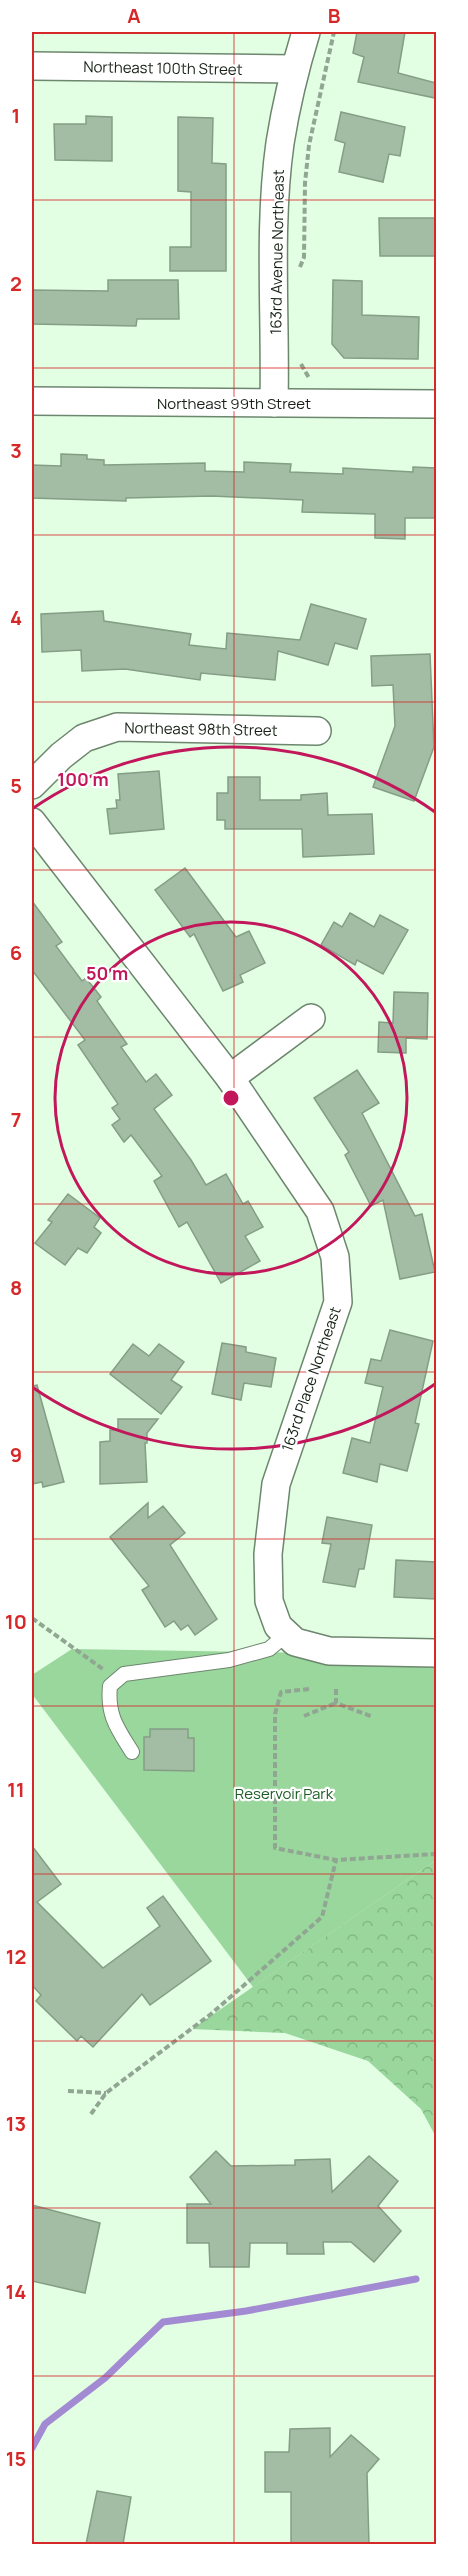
<svg xmlns="http://www.w3.org/2000/svg" width="468" height="2576" font-family="Manrope,sans-serif">
  <defs>
    <pattern id="forest-crowns" width="20" height="18" patternUnits="userSpaceOnUse" patternTransform="scale(1.5)"><rect width="20" height="18" fill="#99d79c"/><path d="M2 6a3 3 0 1 1 6 0M12 15a3 3 0 1 1 6 0" fill="none" stroke="#83b886"/></pattern>
  </defs>
  <rect width="100%" height="100%" fill="#e2fee3"/>
  <path fill="url(#forest-crowns)" d="M436 1860V2137L421 2109 368 2061 285 2033 192 2029Z"/>
  <path fill="#99d79c" d="M72 1649 436 1655V1860L253 1987 32 1694V1675Z"/>
  <g fill="none" stroke-linecap="round" stroke-linejoin="round">
    <path stroke="#a38bd3" stroke-width="7" d="M32 2448 45 2424 105 2378 163 2322 246 2311 416 2279"/>
  </g>
  <g fill="#a2bda3" stroke="#849e85" stroke-width="1.5">
    <path d="M357 32H405L398 73 436 83 435 98 358 82 364 57 353 53Z"/>
    <path d="M341 112 405 127 400 156 389 154 383 182 339 172 345 143 335 140Z"/>
    <path d="M86 116 112 117V161L55 160 54 124H86Z"/>
    <path d="M178 117 213 118 212 163 226 164V271H170V247H191V192L178 191Z"/>
    <path d="M379 218H436V256H380Z"/>
    <path d="M108 280H178L179 319H137L136 326 32 324V290L108 291Z"/>
    <path d="M333 280 362 281V315L419 317 418 359 344 358 332 344Z"/>
    <path d="M61 454 87 455V459L104 460V465L205 463V471L244 472V462L291 464 290 472 343 474V468L413 472V467L436 468 435 518H405V539L375 538V514L302 512 303 500 212 496 126 498V501L32 498V465L61 466Z"/>
    <path d="M311 604 366 619 357 649 335 643 328 665 278 651 275 680 201 673 200 680 125 669 82 671 81 650 42 652 41 614 103 611 104 621 191 634 189 645 226 649 227 633 300 640Z"/>
    <path d="M430 654 434 747 414 801 373 787 395 726 393 685 372 686 371 656Z"/>
    <path d="M159 771 164 829 110 834 107 809 117 808 116 800H120L118 774Z"/>
    <path d="M228 777H260V800H301V795L327 793 328 815 372 814 374 854 303 857 302 829H225V820H217V793H228Z"/>
    <path d="M185 868 236 937 249 931 265 963 240 975 243 982 223 991 194 934 190 937 155 890Z"/>
    <path d="M32 901 62 942 56 946 82 981 86 978 101 997 97 1001 127 1044 121 1047 146 1082 156 1074 172 1095 154 1109 191 1160 206 1185 226 1174 243 1204 248 1201 263 1227 245 1236 260 1261 221 1283 187 1222 179 1227 154 1181 162 1176 131 1135 124 1142 112 1125 120 1119 112 1108 118 1104 78 1045 85 1040 32 970Z"/>
    <path d="M350 913 374 927 380 915 408 930 383 974 357 960 355 965 321 945 334 922 342 927Z"/>
    <path d="M394 992 428 993 427 1039 406 1038V1053L378 1052 379 1022 393 1023Z"/>
    <path d="M357 1070 379 1103 362 1113 415 1216 422 1214 435 1272 400 1279 383 1200 371 1206 345 1155 349 1152 314 1098Z"/>
    <path d="M68 1194 100 1218 94 1227 101 1233 87 1253 78 1248 65 1265 35 1243 52 1222 48 1220Z"/>
    <path d="M390 1330 433 1341 415 1423 419 1424 407 1471 380 1464 377 1482 343 1473 352 1438 370 1443 383 1387 365 1383 371 1359 381 1361Z"/>
    <path d="M222 1343 246 1347V1352L276 1358 271 1387 244 1383 241 1400 212 1394Z"/>
    <path d="M133 1344 149 1356 159 1344 184 1362 171 1380 182 1387 161 1414 110 1374Z"/>
    <path d="M37 1385 64 1482 43 1487 42 1482 32 1484V1386Z"/>
    <path d="M118 1419H158L147 1433V1443H145L147 1482 100 1484V1442L110 1441V1430H118Z"/>
    <path d="M148 1503V1518L163 1506 185 1533 170 1545 217 1619 195 1635 188 1625 181 1630 174 1621 165 1627 142 1590 149 1586 110 1537Z"/>
    <path d="M327 1517 372 1525 364 1569H359L355 1587 323 1582 331 1544 322 1543Z"/>
    <path d="M396 1560 436 1562V1599L394 1597Z"/>
    <path d="M150 1729H188V1738H194V1771L144 1770V1737H150Z"/>
    <path d="M32 1846 61 1884 37 1902 103 1968 160 1926 147 1908 163 1896 211 1961 150 2005 142 1994 93 2047 81 2036 77 2041 36 2001 41 1995 32 1985Z"/>
    <path d="M216 2151 231 2166 295 2165V2160L330 2159 332 2192 369 2156 398 2181 378 2206 401 2231 374 2262 351 2242H323L324 2254H287V2243H250L249 2267H210L209 2243H187V2204H211L190 2177Z"/>
    <path d="M32 2205 100 2223 85 2293 32 2281Z"/>
    <path d="M330 2428V2457L351 2435 379 2459 367 2473 369 2544H291V2492H265V2452H289L290 2429Z"/>
    <path d="M97 2491 131 2497 123 2544H86Z"/>
  </g>
  <g fill="none" stroke-linecap="round" stroke-linejoin="round">
    <defs>
      <path id="lane" d="M132 1752C117 1728 107 1715 110 1686L124 1674 229 1660 269 1649 287 1634"/>
      <g id="street">
        <path d="M32 66 295 69"/>
        <path d="M32 401 436 404"/>
        <path d="M274 403C276 317 268 228 280 143 286 105 295 68 306 32"/>
        <path d="M32 785 61 756 84 738 117 727 317 731"/>
        <path d="M32 822 230 1078 320 1211 335 1257 338 1302 276 1484 268 1554 269 1601 278 1626 295 1642 329 1651 436 1653"/>
        <path d="M230 1078 311 1018"/>
      </g>
    </defs>
    <use href="#lane" stroke="#6d866e" stroke-width="16"/>
    <use href="#street" stroke="#6d866e" stroke-width="30"/>
    <g stroke="#91a692" stroke-width="4" stroke-dasharray="6 3" stroke-linecap="butt">
      <path d="M300 267 304 257 305 183 309 145 334 32"/>
      <path d="M301 364 309 378"/>
      <path d="M32 1618 104 1670"/>
      <path d="M309 1689 281 1692 275 1714V1848L336 1860 436 1854"/>
      <path d="M336 1689V1703L373 1717"/>
      <path d="M304 1716 336 1703"/>
      <path d="M68 2091 106 2093"/>
      <path d="M91 2114 106 2093 211 2014 322 1917 336 1860"/>
    </g>
    <use href="#lane" stroke="#fff" stroke-width="14"/>
    <use href="#street" stroke="#fff" stroke-width="27"/>
  </g>
  <path fill="none" stroke="#d62828" stroke-width="1.5" stroke-opacity="0.55" d="M234 32V2544M32 200H436M32 368H436M32 535H436M32 702H436M32 870H436M32 1037H436M32 1204H436M32 1372H436M32 1539H436M32 1706H436M32 1874H436M32 2041H436M32 2208H436M32 2376H436"/>
  <g fill="none" stroke="#c2185b" stroke-width="3">
    <circle cx="231" cy="1098" r="176"/>
    <path d="M435 1384A351 351 0 0 1 32 1387M32 809A351 351 0 0 1 435 812"/>
  </g>
  <g text-anchor="middle" dominant-baseline="central" stroke-width="4.5" stroke-linejoin="round" paint-order="stroke">
    <g font-size="15" fill="#162016" stroke="#fff">
      <text transform="translate(163 68) rotate(1)">Northeast 100th Street</text>
      <text transform="translate(277 252) rotate(-89)">163rd Avenue Northeast</text>
      <text x="234" y="403">Northeast 99th Street</text>
      <text transform="translate(201 729) rotate(1)">Northeast 98th Street</text>
      <text transform="translate(311 1379) rotate(-71)">163rd Place Northeast</text>
    </g>
    <g font-size="15" fill="#1c5d26" stroke="#fff">
      <text x="284" y="1793">Reservoir Park</text>
    </g>
  </g>
  <circle cx="231" cy="1098" r="9" fill="#c2185b" stroke="#fff" stroke-width="3"/>
  <g font-size="18" text-anchor="middle" font-weight="bold" fill="#c2185b" stroke="#fff" stroke-width="4.5" stroke-linejoin="round" paint-order="stroke">
    <text x="83" y="786">100 m</text>
    <text x="107" y="980">50 m</text>
  </g>
  <rect width="468" height="2576" fill="none" stroke="#ffffff" stroke-width="66"/>
  <rect x="33" y="33" width="402" height="2510" fill="none" stroke="#d62828" stroke-width="2"/>
  <g font-size="20" text-anchor="middle" font-weight="bold" fill="#d62828">
    <text x="134" y="23">A</text>
    <text x="334" y="23">B</text>
    <text x="16" y="123">1</text>
    <text x="16" y="291">2</text>
    <text x="16" y="458">3</text>
    <text x="16" y="625">4</text>
    <text x="16" y="793">5</text>
    <text x="16" y="960">6</text>
    <text x="16" y="1127">7</text>
    <text x="16" y="1295">8</text>
    <text x="16" y="1462">9</text>
    <text x="16" y="1629">10</text>
    <text x="16" y="1797">11</text>
    <text x="16" y="1964">12</text>
    <text x="16" y="2131">13</text>
    <text x="16" y="2299">14</text>
    <text x="16" y="2466">15</text>
  </g>
</svg>
